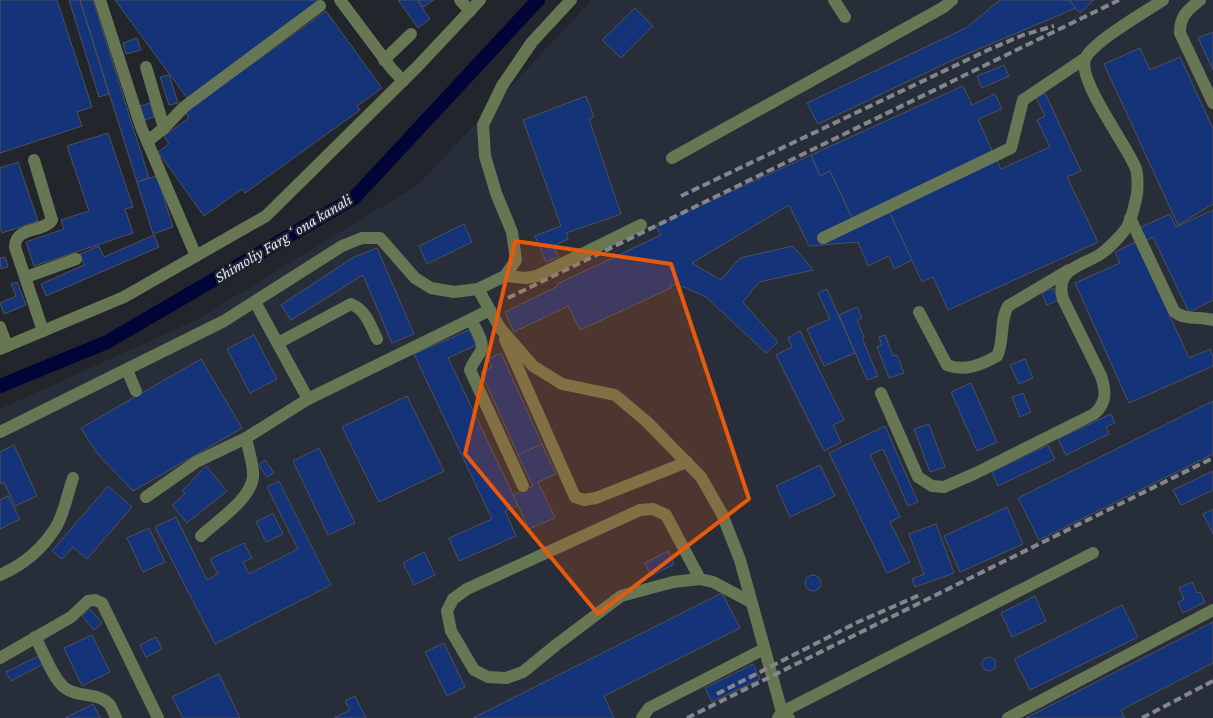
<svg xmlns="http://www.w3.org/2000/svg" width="1213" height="718" font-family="'Crimson Pro',serif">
  <rect width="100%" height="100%" fill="#22252c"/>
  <path fill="#272e3a" d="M592 0H1213V718H0V409L198 319 419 184Z"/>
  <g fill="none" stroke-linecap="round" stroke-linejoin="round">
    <path stroke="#000437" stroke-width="14" d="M0 386 107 342 354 198 538 0"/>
  </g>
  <g fill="#143378" stroke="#4e525a">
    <path d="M0 0H57L92 107 77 112 82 126 0 153Z"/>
    <path d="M69 0H80L109 94 99 97Z"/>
    <path d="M80 0H93L149 178 137 182Z"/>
    <path d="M115 0H317L318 2 187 98Z"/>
    <path d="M398 0H417L430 19 418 28Z"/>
    <path d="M418 0H434L423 7Z"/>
    <path d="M1000 0H1069L1076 8 955 59 818 124 807 103 966 28Z"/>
    <path d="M1069 0H1094L1080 13Z"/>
    <path d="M635 8 653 26 621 58 602 40Z"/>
    <path d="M326 11 382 88 357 106 360 110 245 193 242 189 204 216 158 152 169 144 164 136 189 118 185 112Z"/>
    <path d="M1213 32V70L1198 38Z"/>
    <path d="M137 38 141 50 126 54 123 43Z"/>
    <path d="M1140 48 1150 70 1180 57 1213 129V204L1178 225 1104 64Z"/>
    <path d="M1004 65 1009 76 982 88 977 76Z"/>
    <path d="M169 75 178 103 169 105 160 77Z"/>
    <path d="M963 86 972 105 995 94 1002 109 978 119 994 155 853 220 830 171 820 176 811 155Z"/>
    <path d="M1045 93 1081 171 1067 177 1098 242 948 310 933 277 922 282 886 205 994 155 1001 169 1050 147 1037 120 1045 116 1036 97Z"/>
    <path d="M586 96 594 117 589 119 621 214 566 233 568 239 553 246 559 257 546 262 535 236 561 226 523 120Z"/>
    <path d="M150 103 154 117 144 120 140 106Z"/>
    <path d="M108 133 133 207 125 209 133 233 34 266 26 242 64 229 61 220 89 211 67 146Z"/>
    <path d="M811 155 820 176 830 171 853 220 886 205 912 260 894 269 889 256 868 266 858 242 809 246 789 205 692 263 721 280 740 258 793 246 813 270 759 282 743 302 778 342 766 353 706 297 684 287 670 284 671 288 580 330 568 306 514 332 505 312 558 286 557 284 661 235 656 226Z"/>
    <path d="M18 162 38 221 2 233 0 227V168Z"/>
    <path d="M157 176 173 227 153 234 137 182Z"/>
    <path d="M1213 210V300L1189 312 1153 237 1145 241 1139 228 1170 214 1176 227Z"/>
    <path d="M464 224 472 242 427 264 419 246Z"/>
    <path d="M154 235 159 247 46 296 41 284 84 265 80 254 99 246 104 257Z"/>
    <path d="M1136 242 1189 358 1210 349 1213 356V366L1129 403 1075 283 1120 263 1115 252Z"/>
    <path d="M377 248 414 334 392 343 363 275 291 320 281 305 354 257Z"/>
    <path d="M5 257 8 267 1 269 0 258Z"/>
    <path d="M17 282 26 305 4 314 0 303 16 296 11 284Z"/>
    <path d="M1053 288 1058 300 1047 305 1042 293Z"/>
    <path d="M827 289 855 353 824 366 807 329 830 319 818 293Z"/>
    <path d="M857 307 862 318 857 321 864 337 862 338 878 376 867 380 839 315Z"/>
    <path d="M469 330 476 345 448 358 518 505 505 511 516 536 459 561 449 538 492 519 414 354Z"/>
    <path d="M800 331 844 420 833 425 841 442 824 451 776 355 792 347 788 338Z"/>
    <path d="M254 335 277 379 250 393 227 349Z"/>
    <path d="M885 335 893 356 897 355 904 373 889 378 877 347 882 345 879 337Z"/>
    <path d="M501 353 542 444 518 455 481 372 492 367 488 359Z"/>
    <path d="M201 359 242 428 133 491 96 452 81 428Z"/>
    <path d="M1025 359 1033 378 1019 384 1010 365Z"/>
    <path d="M971 383 997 442 977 451 951 392Z"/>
    <path d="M1023 393 1031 412 1020 417 1012 397Z"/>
    <path d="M407 396 444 471 379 502 342 427Z"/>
    <path d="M1213 401V454L1039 540 1018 498Z"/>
    <path d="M1111 414 1115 423 1106 427 1109 434 1066 455 1058 439Z"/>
    <path d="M929 424 945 467 930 472 914 429Z"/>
    <path d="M885 426 918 502 908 506 883 449 870 455 900 517 890 522 910 562 887 573 829 453Z"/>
    <path d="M542 444 556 474 538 482 555 518 529 529 513 495 533 486 518 455Z"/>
    <path d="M14 445 37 496 15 506 4 482 0 484V452Z"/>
    <path d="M1048 445 1055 459 998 486 992 472Z"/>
    <path d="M319 448 355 523 328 535 293 461Z"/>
    <path d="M265 460 274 473 267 477 259 465Z"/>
    <path d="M820 465 835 496 790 517 776 486Z"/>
    <path d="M206 466 227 491 187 523 172 505 185 494 182 491Z"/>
    <path d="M1213 471V490L1181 505 1173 490Z"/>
    <path d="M279 481 331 585 215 644 155 527 176 517 207 580 218 574 210 559 244 543 252 558 243 562 249 574 298 549 267 487Z"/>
    <path d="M108 486 132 507 87 559 73 547 62 559 52 551Z"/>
    <path d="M8 496 20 519 0 529V500Z"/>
    <path d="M1007 507 1023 544 960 572 944 536Z"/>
    <path d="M1213 509V534L1203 514Z"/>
    <path d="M273 513 283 534 266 542 256 522Z"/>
    <path d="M936 524 954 573 915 587 912 579 924 574 909 534Z"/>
    <path d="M149 528 165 562 143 572 127 538Z"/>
    <path d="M668 551 674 564 651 576 645 563Z"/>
    <path d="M424 552 435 575 414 585 403 563Z"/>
    <circle cx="813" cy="583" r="8"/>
    <path d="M1192 582 1197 593 1200 592 1205 602 1183 613 1178 602 1184 599 1179 588Z"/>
    <path d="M722 593 740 628 604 696 614 718H473Z"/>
    <path d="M1035 596 1046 621 1012 637 1001 613Z"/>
    <path d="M1122 605 1138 637 1030 690 1014 659Z"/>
    <path d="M90 609 102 623 94 630 82 616Z"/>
    <path d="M1213 622V663L1121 710 1125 718H1026Z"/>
    <path d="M92 635 110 672 82 686 64 648Z"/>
    <path d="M156 637 162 649 146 657 140 645Z"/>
    <path d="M444 643 465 687 447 696 425 652Z"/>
    <path d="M41 655 45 663 11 681 6 672Z"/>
    <circle cx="989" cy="664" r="7"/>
    <path d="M753 664 760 679 712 702 705 688Z"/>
    <path d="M219 674 240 718H183L172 697Z"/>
    <path d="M355 696 366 718H334L350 710 345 701Z"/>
    <path d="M93 704 100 718H65Z"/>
  </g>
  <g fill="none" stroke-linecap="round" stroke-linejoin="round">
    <g stroke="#677653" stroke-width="12">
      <path d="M100 0 141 127 196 256"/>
      <path d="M340 0 391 68 403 81"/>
      <path d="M460 0 470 11"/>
      <path d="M834 0 845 17"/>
      <path d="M1200 0C1187 11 1180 15 1180 33L1213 103"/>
      <path d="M384 60 411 34"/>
      <path d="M146 67 164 128"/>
      <path d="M148 141 164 128 184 107 320 6"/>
      <path d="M672 158 944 7 952 0"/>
      <path d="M34 160 52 220C43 233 15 226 15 247L43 331"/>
      <path d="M1130 218 1174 311C1184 321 1200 316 1213 320"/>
      <path d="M823 238 1011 148 1023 100 1084 59"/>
      <path d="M505 276 526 278 537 276 641 225"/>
      <path d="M26 277 76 259"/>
      <path d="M478 289 500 328 533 366 562 384 615 395 646 421 701 477 722 514 740 560 782 712 778 718"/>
      <path d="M255 302 308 399"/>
      <path d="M919 312 947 365C964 372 981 365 997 356 1005 340 999 322 1008 306L1069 270"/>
      <path d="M471 320C475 328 485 342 481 351 477 358 473 362 470 370L523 486"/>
      <path d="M0 327 7 346"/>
      <path d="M505 339 575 497 584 500 596 498 687 462"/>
      <path d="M278 343 351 304C366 310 370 325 377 339"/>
      <path d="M0 349 124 297 266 216 417 67 480 0"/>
      <path d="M127 370 136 391"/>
      <path d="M881 393 918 477 932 486 944 487 976 473 1094 414C1107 403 1106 391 1101 376L1063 299C1054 267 1084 266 1102 253 1109 248 1125 232 1128 225 1132 218 1134 207 1136 199 1138 192 1138 176 1136 169 1128 146 1074 77 1086 57 1096 40 1145 12 1163 0"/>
      <path d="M0 432 224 321 342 246 362 238H380L415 278 431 288 454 292 478 289 505 276 516 260 512 232 496 193 485 156 483 125 502 86 532 42 571 0"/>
      <path d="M146 497 196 462 246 438 308 399 490 310"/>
      <path d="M201 536C217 521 251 499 253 477 254 465 248 449 246 438"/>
      <path d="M0 575C23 565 43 548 56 527 64 514 68 492 73 478"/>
      <path d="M700 579 666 515 653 509 640 510 467 589 453 599 447 611 451 631 474 670 488 677 506 678 523 672 556 645 621 596 673 582 700 579 713 582 751 602"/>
      <path d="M35 637C43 651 53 679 65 688 78 698 98 692 109 704 112 707 114 714 116 718"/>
      <path d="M0 658 71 617 88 601 95 600 102 603 158 718"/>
      <path d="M642 718 649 708 764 649"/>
      <path d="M789 718 782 712 1093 553"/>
      <path d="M1008 718 1213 610"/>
    </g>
    <g stroke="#83868c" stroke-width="4" stroke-dasharray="8 4" stroke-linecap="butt">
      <path d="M681 196 988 50 1023 35 1054 26"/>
      <path d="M508 298 1119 0"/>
      <path d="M717 694 858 622 922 594"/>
      <path d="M687 718 1213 458"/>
      <path d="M1142 718 1213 681"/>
    </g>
  </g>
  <path fill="#e8590c" fill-opacity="0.2" stroke="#e8590c" stroke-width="4" stroke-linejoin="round" d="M515 241 671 264 749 499 598 614 465 454Z"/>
  <g text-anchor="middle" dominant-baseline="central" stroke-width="4.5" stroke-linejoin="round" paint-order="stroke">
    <g font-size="16" font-style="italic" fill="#dae5fa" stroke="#22252c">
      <text transform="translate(283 238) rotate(-31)">Shimoliy Fargʻona kanali</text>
    </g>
  </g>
</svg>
